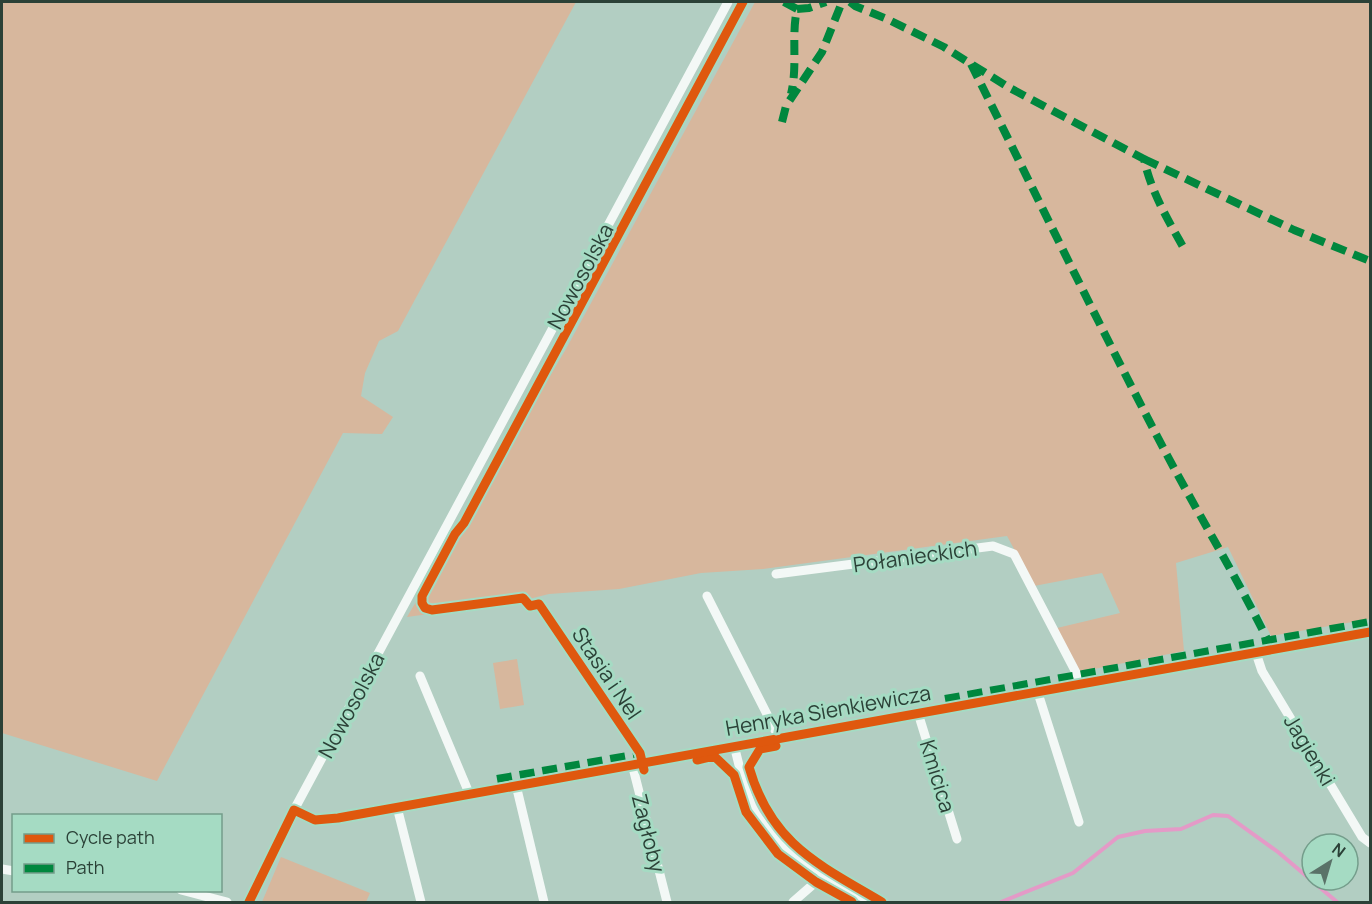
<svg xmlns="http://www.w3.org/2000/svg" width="1372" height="904" font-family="Manrope,sans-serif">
  <rect width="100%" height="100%" fill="#b2cec2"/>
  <g fill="#d7b79d">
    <path d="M2 2H576L398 331 379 341 365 373 361 396 393 417 382 434 343 433 157 781 2 733Z"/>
    <path d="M755 2H1370V619L1271 636 1228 547 1176 563 1184 651 1079 672 1057 628 1120 613 1102 573 1034 586 1007 536 763 569 701 573 619 589 549 594 517 602 407 617 566 349Z"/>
    <path d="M517 659 524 705 500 709 493 663Z"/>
    <path d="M281 857 370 893 366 902H262Z"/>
  </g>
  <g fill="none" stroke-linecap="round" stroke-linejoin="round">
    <path stroke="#e49ac7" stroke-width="4" d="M1001 902 1073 873 1118 837 1145 831 1181 829 1213 815 1228 816 1278 852 1337 902"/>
    <g stroke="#f3f8f6" stroke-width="9">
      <path d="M776 574 993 546 1014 554 1082 684"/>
      <path d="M707 596 779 738"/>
      <path d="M539 604 640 753 642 762"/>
      <path d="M1256 653 1262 671 1362 837 1370 843"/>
      <path d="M420 676 469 793"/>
      <path d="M1038 693 1079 822"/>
      <path d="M918 713 957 839"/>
      <path d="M734 745C739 765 744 788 752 807 771 847 835 880 871 902"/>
      <path d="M632 764 667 902"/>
      <path d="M516 785 544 902"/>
      <path d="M397 807 421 902"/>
      <path d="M294 810 315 820 338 818C682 753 1027 695 1370 632"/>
      <path d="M2 869 14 871"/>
      <path d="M181 890 227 902"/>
      <path d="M249 902 294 810 728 2"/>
      <path d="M793 902 825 874"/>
    </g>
    <g stroke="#00873e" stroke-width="8" stroke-dasharray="15 8" stroke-linecap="butt">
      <path d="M784 2 797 9C791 37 798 66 791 94"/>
      <path d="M850 2 855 6 887 19 944 47 1008 87 1144 159C1151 192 1169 222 1186 252"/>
      <path d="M797 9 809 8 826 2"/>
      <path d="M971 64C1036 194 1099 326 1167 455 1201 519 1239 581 1271 647"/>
      <path d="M782 122 786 106 822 52 842 2"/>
      <path d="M1144 159 1294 230 1370 261"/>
      <path d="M945 699 1370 622"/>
      <path d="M497 779 644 753"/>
    </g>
    <defs>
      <g id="cycleway">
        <path d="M776 746 760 749 749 767C771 844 818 864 882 902"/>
        <path d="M697 760 714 756 734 775 746 812 778 854 816 882 852 902"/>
        <path d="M644 770 640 753 539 604 530 606 523 598 432 610 425 608 422 603V596L455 534 464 523 743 2"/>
        <path d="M249 902 294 810 315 820 338 818C682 753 1027 695 1370 632"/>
      </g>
    </defs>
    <use href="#cycleway" stroke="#a5dbc3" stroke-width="13"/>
    <use href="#cycleway" stroke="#df580e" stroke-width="9"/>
  </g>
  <g text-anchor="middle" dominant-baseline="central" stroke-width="6" stroke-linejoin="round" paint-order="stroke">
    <g font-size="21" fill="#2b4137" stroke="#a5dbc3">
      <text transform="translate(580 276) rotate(-62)">Nowosolska</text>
      <text transform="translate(915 556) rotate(-8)">Połanieckich</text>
      <text transform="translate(607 673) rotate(56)">Stasia i Nel</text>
      <text transform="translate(351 705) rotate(-62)">Nowosolska</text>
      <text transform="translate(828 710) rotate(-10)">Henryka Sienkiewicza</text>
      <text transform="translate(1310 750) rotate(59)">Jagienki</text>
      <text transform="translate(938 776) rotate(73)">Kmicica</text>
      <text transform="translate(649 833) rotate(76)">Zagłoby</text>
    </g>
  </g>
  <rect width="1372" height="904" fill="none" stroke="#2b4137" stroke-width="6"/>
  <rect x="12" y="814" width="210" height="78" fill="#a5dbc3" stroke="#749d8b" stroke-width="1.5"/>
  <rect x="24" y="834" width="30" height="9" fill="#df580e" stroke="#749d8b" stroke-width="1.5"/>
  <text x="66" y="844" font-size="18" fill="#2b4137">Cycle path</text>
  <rect x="24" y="864" width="30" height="9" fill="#00873e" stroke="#749d8b" stroke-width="1.5"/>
  <text x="66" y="874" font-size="18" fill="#2b4137">Path</text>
  <g transform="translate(1330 862) rotate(37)"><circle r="28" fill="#a5dbc3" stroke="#749d8b" stroke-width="1.5"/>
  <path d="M0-4.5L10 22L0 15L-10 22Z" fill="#5a7268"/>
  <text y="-9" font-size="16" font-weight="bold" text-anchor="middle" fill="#2b4137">N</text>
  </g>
</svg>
